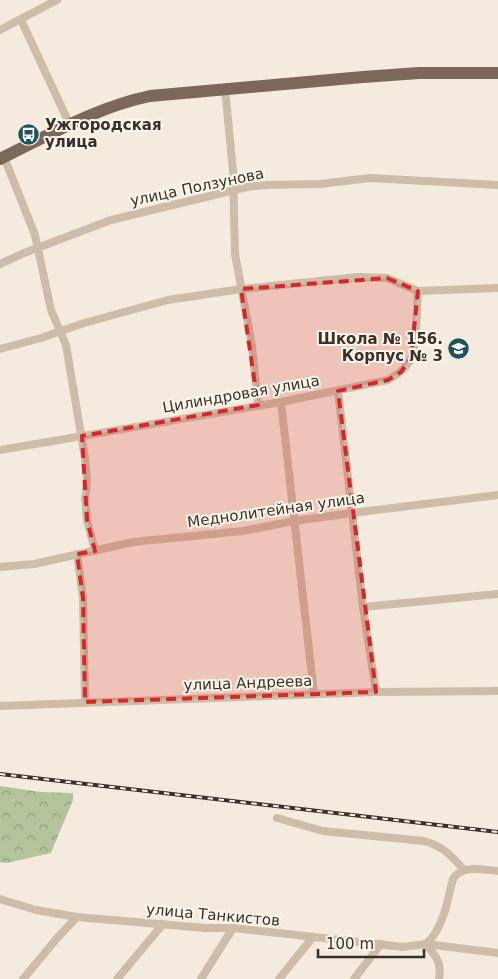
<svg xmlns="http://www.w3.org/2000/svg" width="498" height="979" font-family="'DejaVu Sans',sans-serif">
  <defs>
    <pattern id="forest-crowns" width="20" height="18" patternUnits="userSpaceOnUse" patternTransform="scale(1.25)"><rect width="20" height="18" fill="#b3c49c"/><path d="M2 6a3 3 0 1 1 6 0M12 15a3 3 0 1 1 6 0" fill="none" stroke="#93a07f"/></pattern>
  </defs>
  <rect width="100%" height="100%" fill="#f4ebde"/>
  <path fill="url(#forest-crowns)" d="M0 786 41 792 73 793V800L51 853 7 863 0 862Z"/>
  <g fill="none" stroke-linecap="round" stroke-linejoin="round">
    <g stroke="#cdbca8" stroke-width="8">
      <path d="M21 20 70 125"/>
      <path d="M0 30 57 0"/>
      <path d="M225 89 233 171 235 254 252 346 258 405"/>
      <path d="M4 157 35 235 51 310 66 345 85 458 87 481 85 499 87 520 95 551"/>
      <path d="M0 264 24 253 111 220 247 187 266 185 320 184 370 178 498 185"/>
      <path d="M0 349 41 338 84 323 168 300 241 289 358 277 387 278 418 291 498 288"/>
      <path d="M338 391 363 607 376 692"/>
      <path d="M281 402 314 694"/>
      <path d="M0 450 281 402 388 380C397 375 406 369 411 359 417 346 417 307 418 291"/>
      <path d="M77 554 83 598 85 702"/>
      <path d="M0 567 34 564 133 542 243 531 294 521 352 513 498 495"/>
      <path d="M363 607 498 594"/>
      <path d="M0 706 376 692 498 691"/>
      <path d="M277 818 323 831 424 841C442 846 451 855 463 869"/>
      <path d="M0 899 36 910 77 917 205 928H233L403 947 426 944 498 953"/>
      <path d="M426 944C444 928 447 901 453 879 462 864 483 870 498 871"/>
      <path d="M426 944C436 956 442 963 439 979"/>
      <path d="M23 979 58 937 77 917"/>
      <path d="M117 979 163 924"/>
      <path d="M201 979 233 928"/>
      <path d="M279 979 313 937"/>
      <path d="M354 979 381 944"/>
    </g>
    <path stroke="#7c6859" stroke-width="12" d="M0 159C49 135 97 107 150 96L363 77 419 73H498"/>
    <defs>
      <path id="rail" d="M0 774 498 832"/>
    </defs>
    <use href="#rail" stroke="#393029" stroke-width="4"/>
    <use href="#rail" stroke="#fbf5ea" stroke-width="2" stroke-dasharray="5.5" stroke-linecap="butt"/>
  </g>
  <path fill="#d62828" fill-opacity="0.2" stroke="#d62828" stroke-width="4" stroke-dasharray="10 6" stroke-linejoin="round" d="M387 278 418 291 411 358 401 372 388 380 338 391 376 692 85 702 83 598 77 554 95 551 87 520 82 436 258 405 241 289Z"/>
  <defs>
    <symbol id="bus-disc" viewBox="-11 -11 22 22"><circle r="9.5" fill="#1c535d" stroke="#fbf5ea"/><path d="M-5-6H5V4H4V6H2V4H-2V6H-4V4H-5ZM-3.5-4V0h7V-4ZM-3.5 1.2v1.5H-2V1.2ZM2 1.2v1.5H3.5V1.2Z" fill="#fff"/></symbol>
    <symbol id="school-disc" viewBox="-11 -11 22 22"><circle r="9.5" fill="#1c535d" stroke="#fbf5ea"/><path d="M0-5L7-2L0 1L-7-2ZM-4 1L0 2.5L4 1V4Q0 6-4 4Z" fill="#fff"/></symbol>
  </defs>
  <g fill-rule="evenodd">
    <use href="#bus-disc" x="16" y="122" width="25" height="25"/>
    <use href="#school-disc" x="446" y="336" width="25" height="25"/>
  </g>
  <g text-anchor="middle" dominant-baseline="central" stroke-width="4" stroke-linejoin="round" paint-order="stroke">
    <g font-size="15" font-weight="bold" fill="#393029" stroke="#fbf5ea" text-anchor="start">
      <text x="45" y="125">Ужгородская<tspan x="45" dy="17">улица</tspan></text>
      <text x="443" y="339" text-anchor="end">Школа № 156.<tspan x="443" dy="17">Корпус № 3</tspan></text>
    </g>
    <g font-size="15" fill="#393029" stroke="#fbf5ea">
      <text transform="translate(197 187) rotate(-12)">улица Ползунова</text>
      <text transform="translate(241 394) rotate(-10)">Цилиндровая улица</text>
      <text transform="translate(276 510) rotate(-8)">Меднолитейная улица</text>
      <text transform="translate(248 683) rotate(-2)">улица Андреева</text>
      <text transform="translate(213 915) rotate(5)">улица Танкистов</text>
    </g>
  </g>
  <path d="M318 949v8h106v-8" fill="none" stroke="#393029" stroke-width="2.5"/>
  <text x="326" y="949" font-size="15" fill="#393029" stroke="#fbf5ea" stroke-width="4" paint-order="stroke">100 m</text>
</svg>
